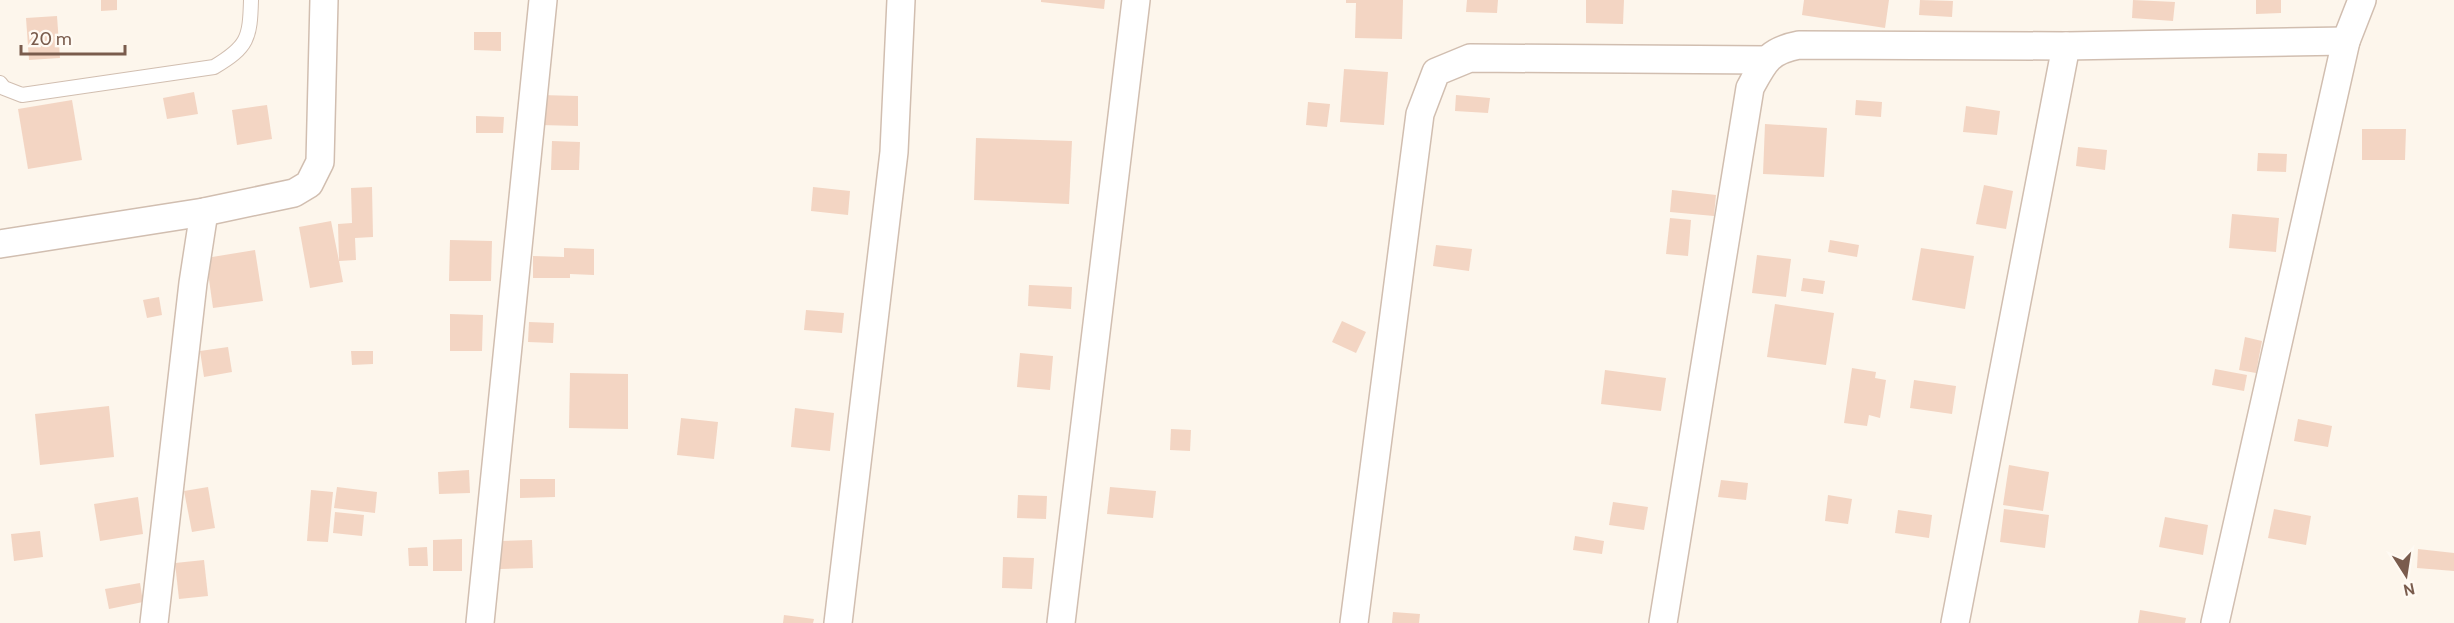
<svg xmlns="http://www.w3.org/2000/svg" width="2454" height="623" font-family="Cabin,sans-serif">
  <rect width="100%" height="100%" fill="#fdf6ec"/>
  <g fill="#f3d5c3">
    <path d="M101 0H117V10L101 11Z"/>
    <path d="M1041 0H1105L1104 9 1041 2Z"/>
    <path d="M1346 0H1403L1402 39 1355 38 1356 3H1346Z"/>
    <path d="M1467 0H1498L1497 13 1466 12Z"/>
    <path d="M1586 0H1624L1623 24 1586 23Z"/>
    <path d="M1804 0H1889L1885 28 1802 15Z"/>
    <path d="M1920 0 1953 1 1952 17 1919 15Z"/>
    <path d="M2133 0 2175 2 2173 21 2132 18Z"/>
    <path d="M2256 0H2281V13L2256 14Z"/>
    <path d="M57 16 60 58 29 60 26 18Z"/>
    <path d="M474 32H501V51L474 50Z"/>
    <path d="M1344 69 1388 72 1384 125 1340 122Z"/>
    <path d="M194 92 198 114 167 119 163 98Z"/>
    <path d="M541 95 578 96V126L540 125Z"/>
    <path d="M1456 95 1490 98 1488 113 1455 111Z"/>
    <path d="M72 100 82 160 28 169 18 109Z"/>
    <path d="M1856 100 1882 102 1881 117 1855 115Z"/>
    <path d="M1308 102 1330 104 1327 127 1306 125Z"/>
    <path d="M267 105 272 139 237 145 232 110Z"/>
    <path d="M1966 106 2000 111 1997 135 1963 132Z"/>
    <path d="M476 116 504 117 503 133H476Z"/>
    <path d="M1765 124 1827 128 1824 177 1763 174Z"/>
    <path d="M2362 129H2406L2405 160H2362Z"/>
    <path d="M976 138 1072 141 1069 204 974 200Z"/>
    <path d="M552 141 580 142 579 170H551Z"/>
    <path d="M2078 147 2107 150 2105 170 2076 166Z"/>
    <path d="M2258 153 2287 154 2286 172 2257 171Z"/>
    <path d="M1984 185 2013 191 2006 229 1976 224Z"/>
    <path d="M372 187 373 237 355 238 356 260 339 261 343 282 310 288 299 227 331 221 339 261 338 224 352 223 351 188Z"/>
    <path d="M813 187 850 191 848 215 811 211Z"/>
    <path d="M1672 190 1716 195 1714 216 1670 212Z"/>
    <path d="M2232 214 2279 218 2276 252 2229 248Z"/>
    <path d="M1670 218 1691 220 1688 256 1666 254Z"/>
    <path d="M450 240 492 241 491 281H449Z"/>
    <path d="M1830 240 1859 245 1857 257 1828 252Z"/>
    <path d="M1436 245 1472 249 1469 271 1433 266Z"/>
    <path d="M564 248 594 249V275L570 274V278H533V256L564 257Z"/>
    <path d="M1921 248 1974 256 1965 309 1912 300Z"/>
    <path d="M255 250 263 301 213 308 206 258Z"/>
    <path d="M1757 255 1791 259 1786 297 1752 293Z"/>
    <path d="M1803 278 1825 281 1823 294 1801 291Z"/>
    <path d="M1029 285 1072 287 1071 309 1028 306Z"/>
    <path d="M159 297 162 315 147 318 143 300Z"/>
    <path d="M1775 304 1834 313 1826 365 1767 357Z"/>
    <path d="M806 310 844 313 842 333 804 330Z"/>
    <path d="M450 314 483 315 482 351H450Z"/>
    <path d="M1342 321 1366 332 1356 353 1332 342Z"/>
    <path d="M529 322 554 323 553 343 528 342Z"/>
    <path d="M2245 337 2262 341 2256 373 2239 370Z"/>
    <path d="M228 347 232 372 204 377 200 351Z"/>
    <path d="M351 351H373V364L352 365Z"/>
    <path d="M1020 353 1053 356 1050 390 1017 387Z"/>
    <path d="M1852 368 1876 372 1875 378 1886 380 1880 418 1869 415 1867 426 1844 423Z"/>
    <path d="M2215 369 2247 375 2244 391 2212 385Z"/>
    <path d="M1605 370 1666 378 1661 411 1601 404Z"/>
    <path d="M570 373 628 374V429L569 428Z"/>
    <path d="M1914 380 1956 386 1952 414 1910 408Z"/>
    <path d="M109 406 114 457 40 465 35 414Z"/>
    <path d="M795 408 834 413 830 451 791 447Z"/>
    <path d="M681 418 718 422 714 459 677 455Z"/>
    <path d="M2298 419 2332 426 2328 447 2294 441Z"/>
    <path d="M1171 429 1191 430 1190 451 1170 450Z"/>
    <path d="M2009 465 2049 472 2043 511 2003 505Z"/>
    <path d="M469 470 470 493 439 494 438 472Z"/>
    <path d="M520 479H555V497L520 498Z"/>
    <path d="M1721 480 1748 483 1746 500 1718 497Z"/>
    <path d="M208 487 215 528 192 532 184 491Z"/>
    <path d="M337 487 377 492 375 513 334 508Z"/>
    <path d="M1110 487 1156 491 1153 518 1107 514Z"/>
    <path d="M311 490 333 492 328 542 307 541Z"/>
    <path d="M1018 495 1047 496 1046 519 1017 518Z"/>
    <path d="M1828 495 1852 499 1848 524 1825 521Z"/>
    <path d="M138 497 143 534 100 541 94 504Z"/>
    <path d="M1613 502 1648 507 1644 530 1609 525Z"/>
    <path d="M2004 509 2049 515 2045 548 2000 542Z"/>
    <path d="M2274 509 2311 516 2306 545 2268 538Z"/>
    <path d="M1898 510 1932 515 1929 538 1895 533Z"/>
    <path d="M335 512 364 515 362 536 333 533Z"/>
    <path d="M2165 517 2208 525 2203 555 2159 547Z"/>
    <path d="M40 531 43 557 14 561 11 534Z"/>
    <path d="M1575 536 1604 541 1602 554 1573 550Z"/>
    <path d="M462 539V571H433V540Z"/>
    <path d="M532 540 533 568 500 569V541Z"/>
    <path d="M427 547 428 566H409L408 548Z"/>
    <path d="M2418 549 2454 553V571L2417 568Z"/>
    <path d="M1003 557 1034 558 1032 589 1002 588Z"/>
    <path d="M204 560 208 596 179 599 175 563Z"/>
    <path d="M140 583 143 602 109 609 105 589Z"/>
    <path d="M2140 610 2186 618 2185 623H2138Z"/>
    <path d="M1393 612 1420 614 1419 623H1392Z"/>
    <path d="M784 615 814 619 813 623H783Z"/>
  </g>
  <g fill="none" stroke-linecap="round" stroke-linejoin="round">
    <defs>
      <path id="service" d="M0 83 4 88 22 95 214 67C248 47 250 38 251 0"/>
      <g id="minor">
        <path d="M0 244 204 212 294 193 309 184 320 162 324 0"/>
        <path d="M154 623 193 283 204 212"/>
        <path d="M480 623 543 0"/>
        <path d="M838 623 894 152 901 0"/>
        <path d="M1061 623 1136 0"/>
        <path d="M1354 623 1420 114 1436 72 1470 58 1766 60"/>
        <path d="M1663 623 1750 88C1764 62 1768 51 1799 45L2066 46 2346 41"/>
        <path d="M1955 623 2066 46"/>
        <path d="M2215 623 2346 41 2362 0"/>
      </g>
    </defs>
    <use href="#service" stroke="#d1beb0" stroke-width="16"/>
    <use href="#minor" stroke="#d1beb0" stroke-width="30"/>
    <use href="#service" stroke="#fff" stroke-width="14"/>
    <use href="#minor" stroke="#fff" stroke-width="27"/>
  </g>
  <g transform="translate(2406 575) rotate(168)" stroke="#fffaf3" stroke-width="4.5" paint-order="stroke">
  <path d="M0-4.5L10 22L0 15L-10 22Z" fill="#7a5c4d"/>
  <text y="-9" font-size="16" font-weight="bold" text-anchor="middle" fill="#7a5c4d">N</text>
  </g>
  <path d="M21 45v9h104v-9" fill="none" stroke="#7a5c4d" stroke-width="3"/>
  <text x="30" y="45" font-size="18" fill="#7a5c4d" stroke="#fffaf3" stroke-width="4.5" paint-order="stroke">20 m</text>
</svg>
